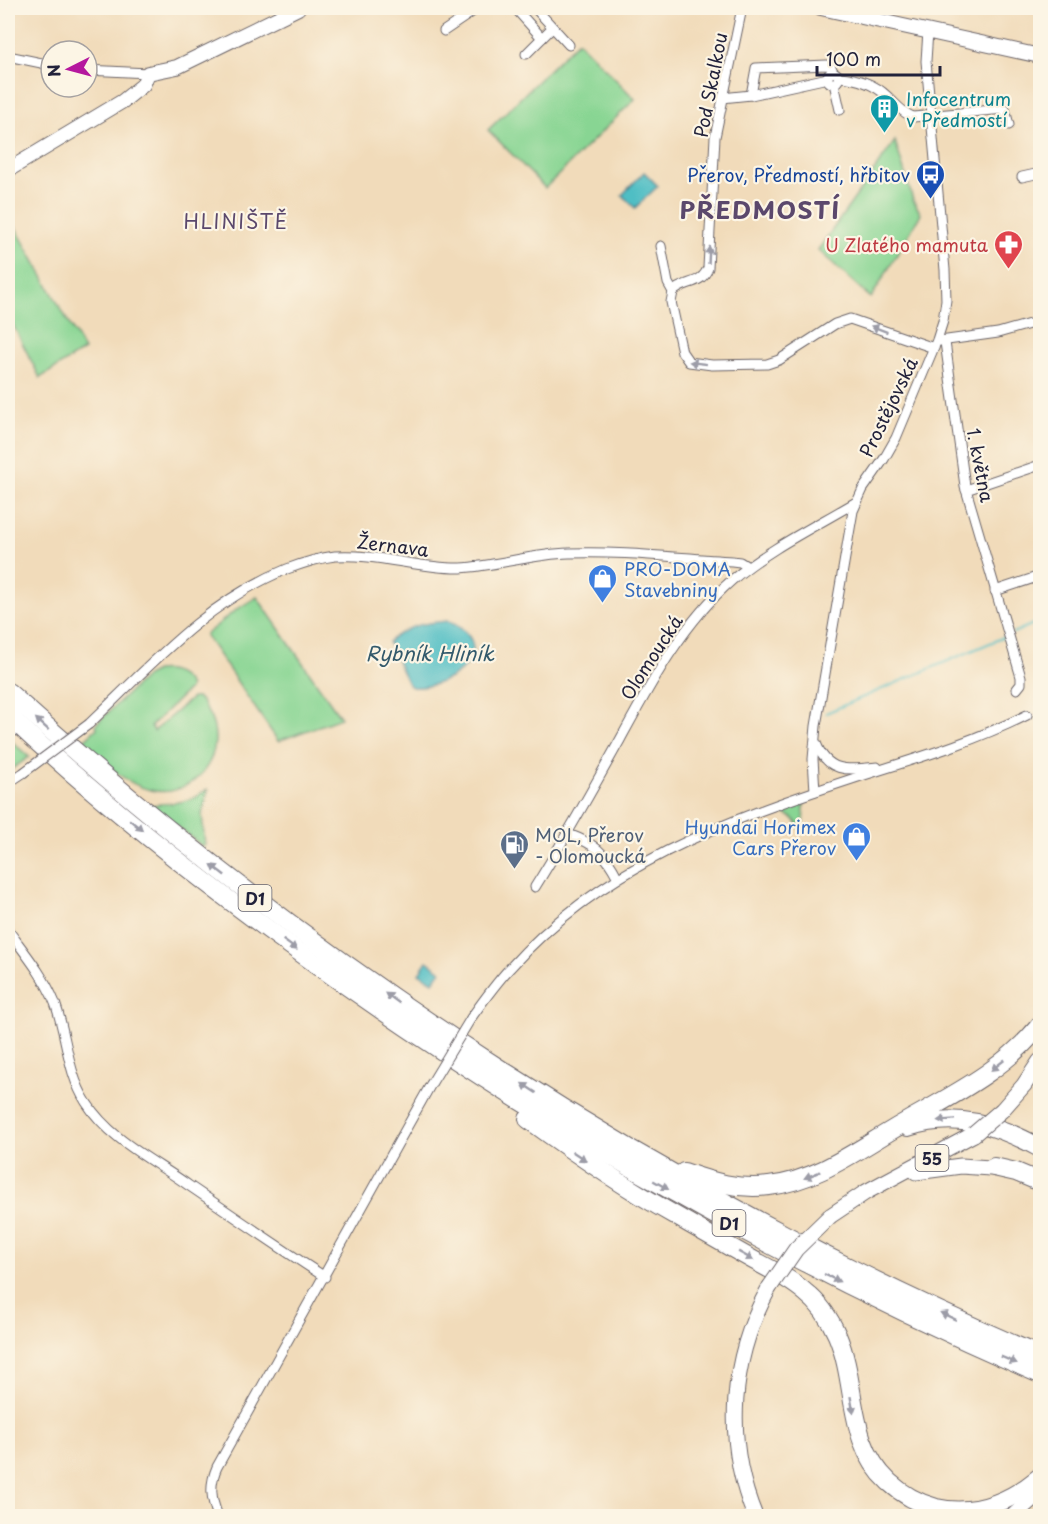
<svg xmlns="http://www.w3.org/2000/svg" width="1048" height="1524" font-family="'Playpen Sans',sans-serif">
  <rect width="100%" height="100%" fill="#fcf5e5"/>
  <filter id="ink" filterUnits="userSpaceOnUse"><feTurbulence type="fractalNoise" baseFrequency=".0167" numOctaves="2"/><feDisplacementMap in="SourceGraphic" scale="12" xChannelSelector="R" yChannelSelector="G"/><feConvolveMatrix kernelMatrix="1 2 1 2 8 2 1 2 1" color-interpolation-filters="sRGB"/></filter>
  <filter id="wash" filterUnits="userSpaceOnUse"><feTurbulence type="fractalNoise" baseFrequency=".008" numOctaves="4" result="noise"/><feDisplacementMap in="SourceGraphic" scale="24" xChannelSelector="R" yChannelSelector="G"/><feGaussianBlur stdDeviation="1.35" result="paint"/><feColorMatrix in="noise" values="0 0 0 0 0 0 0 0 0 0 0 0 0 0 0 0 0 1.4 0 .05"/><feComposite in="paint" operator="in"/></filter>
  <g filter="url(#wash)">
    <rect width="100%" height="100%" fill="#f1dbba"/>
    <g fill="#88d593" stroke="#557c67" stroke-width="1.5">
      <path d="M578 41 635 99 545 188 488 130Z"/>
      <path d="M895 141 913 200 921 214 871 298 818 250Z"/>
      <path d="M8 214 84 350 40 378 8 315Z"/>
      <path d="M257 597 341 718 278 741 205 635 237 609Z"/>
      <path d="M156 671C171 669 182 673 190 686L189 689 151 726 154 731 192 698C201 696 203 704 207 711 232 751 195 801 150 790 123 783 102 760 82 742L97 728 96 724 146 676Z"/>
      <path d="M8 738 29 757 8 772Z"/>
      <path d="M207 789 208 790 202 815 205 845 203 847 151 805C174 802 187 805 207 789Z"/>
      <path d="M804 804 803 831 793 818 781 812Z"/>
    </g>
    <g fill="#4fbec4" stroke="#387080" stroke-width="1.5">
      <path d="M644 172 658 186 635 208 622 195Z"/>
      <path d="M448 621C506 648 450 690 412 687L408 684 388 642C408 625 423 623 448 621Z"/>
      <path d="M427 961 441 971 433 982 419 973Z"/>
    </g>
    <g fill="none" stroke-linecap="round" stroke-linejoin="round">
      <g stroke="#4fbec4" stroke-width="2">
        <path d="M1013 633 1040 621"/>
        <path d="M826 713 1004 637"/>
      </g>
    </g>
  </g>
  <g filter="url(#ink)">
    <g fill="none" stroke-linecap="round" stroke-linejoin="round">
      <defs>
        <g id="minor">
          <path d="M515 8 542 38"/>
          <path d="M535 8 569 45"/>
          <path d="M444 31 478 8"/>
          <path d="M526 54 552 28"/>
          <path d="M8 56 51 65"/>
          <path d="M87 70 148 73"/>
          <circle cx="833" cy="78" r="5.5"/>
          <path d="M839 77C857 78 873 83 887 96 896 104 902 113 913 117L1005 109 1009 125"/>
          <path d="M834 83 840 110"/>
          <path d="M751 95 756 68 827 65 831 67 833 72"/>
          <path d="M722 98 751 95 828 78"/>
          <path d="M1022 177 1040 173"/>
          <path d="M661 246 668 283 673 292 671 302 682 352 689 362 712 365 767 364 779 360 835 324 850 319 934 348"/>
          <path d="M673 292C684 280 701 286 708 268L715 137 742 8"/>
          <path d="M940 341 998 333 1040 321"/>
          <path d="M945 342 965 486 1021 677V684L1017 689"/>
          <path d="M966 490 1040 465"/>
          <path d="M995 591 1040 576"/>
          <path d="M89 724C150 666 207 601 287 569 303 563 318 558 335 556 377 553 419 569 461 568 497 566 532 554 569 553 623 551 678 558 732 561L740 562 748 567"/>
          <path d="M816 743C828 774 849 770 877 767"/>
          <path d="M8 783 23 773"/>
          <path d="M815 791 813 759 816 726 853 511 863 489 884 459 896 438 937 340 943 321 946 300 945 270 926 61 928 31"/>
          <path d="M568 834C595 844 604 851 618 878"/>
          <path d="M535 887C565 839 592 790 620 740 651 683 682 624 732 580 770 548 814 527 856 502"/>
          <path d="M8 930C25 953 44 976 55 1003 67 1036 67 1072 86 1102 110 1140 153 1160 188 1185 234 1216 278 1247 325 1277"/>
          <path d="M471 1018C483 1001 495 984 510 968 601 866 724 821 852 779 911 760 971 743 1027 715"/>
          <path d="M218 1516C211 1499 209 1485 217 1467L431 1084"/>
        </g>
        <g id="secondary">
          <path d="M821 8 1040 56"/>
          <path d="M8 170 123 101 143 85 148 73 177 67 298 8"/>
        </g>
        <g id="primary">
          <path d="M1002 1110 1024 1085 1040 1061"/>
          <path d="M916 1172 961 1166 1005 1169"/>
          <path d="M830 1216 866 1192 974 1134"/>
          <path d="M755 1516C724 1441 730 1359 769 1288"/>
          <path d="M1013 1516 1040 1492"/>
        </g>
        <g id="motorway">
          <path d="M8 692C313 968 662 1194 1040 1356"/>
          <path d="M8 715C93 795 186 869 280 938 517 1112 771 1257 1040 1374"/>
          <path d="M528 1119C576 1154 624 1187 676 1216 702 1231 728 1246 755 1261 772 1270 790 1279 805 1292 819 1303 830 1319 837 1335 858 1384 846 1442 889 1482 902 1494 918 1503 936 1508 976 1517 1010 1502 1040 1477"/>
          <path d="M908 1127C956 1111 998 1125 1040 1148"/>
          <path d="M994 1167 1016 1172 1040 1182"/>
          <path d="M684 1172C712 1182 739 1190 769 1186 815 1181 853 1153 892 1130 944 1099 1002 1073 1040 1025"/>
        </g>
      </defs>
      <use href="#minor" stroke="#6a6367" stroke-width="11"/>
      <use href="#secondary" stroke="#6a6367" stroke-width="16"/>
      <use href="#primary" stroke="#6a6367" stroke-width="17"/>
      <use href="#motorway" stroke="#6a6367" stroke-width="20"/>
      <use href="#minor" stroke="#fff" stroke-width="9"/>
      <use href="#secondary" stroke="#fff" stroke-width="14"/>
      <use href="#primary" stroke="#fff" stroke-width="15"/>
      <use href="#motorway" stroke="#fff" stroke-width="18"/>
      <defs>
        <g id="minor-bridge">
          <path d="M23 773 89 724"/>
          <path d="M431 1084 471 1018"/>
        </g>
        <g id="primary-bridge">
          <path d="M974 1134 1002 1110"/>
          <path d="M769 1288 796 1249 830 1216"/>
        </g>
      </defs>
      <use href="#minor-bridge" stroke="#6a6367" stroke-width="11" stroke-linecap="butt"/>
      <use href="#primary-bridge" stroke="#6a6367" stroke-width="17" stroke-linecap="butt"/>
      <use href="#minor-bridge" stroke="#fff" stroke-width="9"/>
      <use href="#primary-bridge" stroke="#fff" stroke-width="15"/>
    </g>
    <defs><path id="oneway-solid" d="M-6-.8H1V-3.2L6.5 0L1 3.2V.8H-6Z" transform="scale(1.5)"/></defs>
    <g fill="#9c9ca7">
      <use href="#oneway-solid" transform="translate(709 255) rotate(-87)"/>
      <use href="#oneway-solid" transform="translate(879 329) rotate(-159)"/>
      <use href="#oneway-solid" transform="translate(698 363) rotate(-173)"/>
      <use href="#oneway-solid" transform="translate(42 724) rotate(-138)"/>
      <use href="#oneway-solid" transform="translate(136 825) rotate(39)"/>
      <use href="#oneway-solid" transform="translate(218 870) rotate(-142)"/>
      <use href="#oneway-solid" transform="translate(290 945) rotate(36)"/>
      <use href="#oneway-solid" transform="translate(392 998) rotate(-145)"/>
      <use href="#oneway-solid" transform="translate(998 1065) rotate(142)"/>
      <use href="#oneway-solid" transform="translate(529 1088) rotate(-147)"/>
      <use href="#oneway-solid" transform="translate(946 1120) rotate(176)"/>
      <use href="#oneway-solid" transform="translate(579 1156) rotate(34)"/>
      <use href="#oneway-solid" transform="translate(812 1175) rotate(157)"/>
      <use href="#oneway-solid" transform="translate(661 1185) rotate(30)"/>
      <use href="#oneway-solid" transform="translate(746 1256) rotate(29)"/>
      <use href="#oneway-solid" transform="translate(832 1278) rotate(26)"/>
      <use href="#oneway-solid" transform="translate(948 1316) rotate(-155)"/>
      <use href="#oneway-solid" transform="translate(1009 1360) rotate(23)"/>
      <use href="#oneway-solid" transform="translate(852 1405) rotate(80)"/>
    </g>
  </g>
  <defs>
    <symbol id="building-pin" viewBox="-11 -11 22 30"><path d="M0 17L-7.5 6A9.5 9.5 0 1 1 7.5 6Z" fill="#0f9aa8" stroke="#fcf5e5"/><path d="M-4-6H4V6H1V3H-1V6H-4ZM-2.5-4.3h1.7v1.8h-1.7ZM.8-4.3h1.7v1.8H.8ZM-2.5-1h1.7V.8h-1.7ZM.8-1h1.7V.8H.8Z" fill="#fff"/></symbol>
    <symbol id="bus-pin" viewBox="-11 -11 22 30"><path d="M0 17L-7.5 6A9.5 9.5 0 1 1 7.5 6Z" fill="#1a4fb4" stroke="#fcf5e5"/><path d="M-5-6H5V4H4V6H2V4H-2V6H-4V4H-5ZM-3.5-4V0h7V-4ZM-3.5 1.2v1.5H-2V1.2ZM2 1.2v1.5H3.5V1.2Z" fill="#fff"/></symbol>
    <symbol id="pharmacy-pin" viewBox="-11 -11 22 30"><path d="M0 17L-7.5 6A9.5 9.5 0 1 1 7.5 6Z" fill="#e0444e" stroke="#fcf5e5"/><path d="M-2-6h4v4h4v4h-4v4h-4v-4h-4v-4h4Z" fill="#fff"/></symbol>
    <symbol id="shop-pin" viewBox="-11 -11 22 30"><path d="M0 17L-7.5 6A9.5 9.5 0 1 1 7.5 6Z" fill="#3f7fe0" stroke="#fcf5e5"/><path d="M-5-2.5h2.3a2.7 3.5 0 0 1 5.4 0H5L5.5 6h-11ZM-1.5-2.5h3a1.5 2.3 0 0 0-3 0Z" fill="#fff"/></symbol>
    <symbol id="fuel-pin" viewBox="-11 -11 22 30"><path d="M0 17L-7.5 6A9.5 9.5 0 1 1 7.5 6Z" fill="#5c6f8a" stroke="#fcf5e5"/><path d="M-5.5-6h7V0h2V4h1.3V-2.5L3-4.5l.8-.8L6-3V5H2.5V1h-1V6h-7ZM-4.2-4.7v3.2H.2V-4.7Z" fill="#fff"/></symbol>
  </defs>
  <g fill-rule="evenodd">
    <use href="#building-pin" x="868" y="92" width="33" height="45"/>
    <use href="#bus-pin" x="914" y="158" width="33" height="45"/>
    <use href="#pharmacy-pin" x="992" y="228" width="33" height="45"/>
    <use href="#shop-pin" x="586" y="562" width="33" height="45"/>
    <use href="#shop-pin" x="840" y="820" width="33" height="45"/>
    <use href="#fuel-pin" x="498" y="828" width="33" height="45"/>
  </g>
  <g text-anchor="middle" dominant-baseline="central" stroke-width="4.5" stroke-linejoin="round" paint-order="stroke">
    <g fill="#fcf5e5" stroke="#63616e" stroke-width="1.5">
      <rect x="238.5" y="885" width="33" height="26" rx="4.5"/>
      <rect x="915.5" y="1145" width="33" height="26" rx="4.5"/>
      <rect x="712.5" y="1210" width="33" height="26" rx="4.5"/>
    </g>
    <g font-size="16" font-weight="bold" fill="#22223b">
      <text x="255" y="898">D1</text>
      <text x="932" y="1158">55</text>
      <text x="729" y="1223">D1</text>
    </g>
    <g font-size="18" fill="#22223b" stroke="#fcf5e5">
      <text transform="translate(710 85) rotate(-79)">Pod Skalkou</text>
      <text transform="translate(888 407) rotate(-64)">Prostějovská</text>
      <text transform="translate(981 465) rotate(79)">1. května</text>
      <text transform="translate(393 545) rotate(7)">Žernava</text>
      <text transform="translate(651 657) rotate(-57)">Olomoucká</text>
    </g>
    <g font-size="18" fill="#0d838f" stroke="#fcf5e5" text-anchor="start">
      <text x="906" y="98">Infocentrum<tspan x="906" dy="21">v Předmostí</tspan></text>
    </g>
    <g font-size="18" fill="#164399" stroke="#fcf5e5" text-anchor="end">
      <text x="910" y="174">Přerov, Předmostí, hřbitov</text>
    </g>
    <g font-size="18" fill="#be3a42" stroke="#fcf5e5" text-anchor="end">
      <text x="988" y="244">U Zlatého mamuta</text>
    </g>
    <g font-size="18" fill="#366cbe" stroke="#fcf5e5" text-anchor="start">
      <text x="624" y="568">PRO-DOMA<tspan x="624" dy="21">Stavebniny</tspan></text>
      <text x="836" y="826" text-anchor="end">Hyundai Horimex<tspan x="836" dy="21">Cars Přerov</tspan></text>
    </g>
    <g font-size="18" fill="#4e5e75" stroke="#fcf5e5" text-anchor="start">
      <text x="535" y="834">MOL, Přerov<tspan x="535" dy="21">- Olomoucká</tspan></text>
    </g>
    <g font-size="20" letter-spacing="1.5" fill="#5b486c" stroke="#fcf5e5">
      <text x="236" y="221">HLINIŠTĚ</text>
    </g>
    <g font-size="20" font-style="italic" fill="#32596b" stroke="#fcf5e5">
      <text x="430" y="653">Rybník Hliník</text>
    </g>
    <g font-size="24" font-weight="bold" letter-spacing="1.5" fill="#5b486c" stroke="#fcf5e5">
      <text x="760" y="209">PŘEDMOSTÍ</text>
    </g>
  </g>
  <rect width="1048" height="1524" fill="none" stroke="#fcf5e5" stroke-width="30"/>
  <g transform="translate(69 69) rotate(264)"><circle r="28" fill="#fcf5e5" stroke="#a5a1a1" stroke-width="1.5"/>
  <path d="M0-4.5L10 22L0 15L-10 22Z" fill="#b5179e"/>
  <text y="-9" font-size="16" font-weight="bold" text-anchor="middle" fill="#22223b">N</text>
  </g>
  <path d="M817 66v9h123v-9" fill="none" stroke="#22223b" stroke-width="3"/>
  <text x="826" y="66" font-size="18" fill="#22223b" stroke="#fcf5e5" stroke-width="4.5" paint-order="stroke">100 m</text>
</svg>
